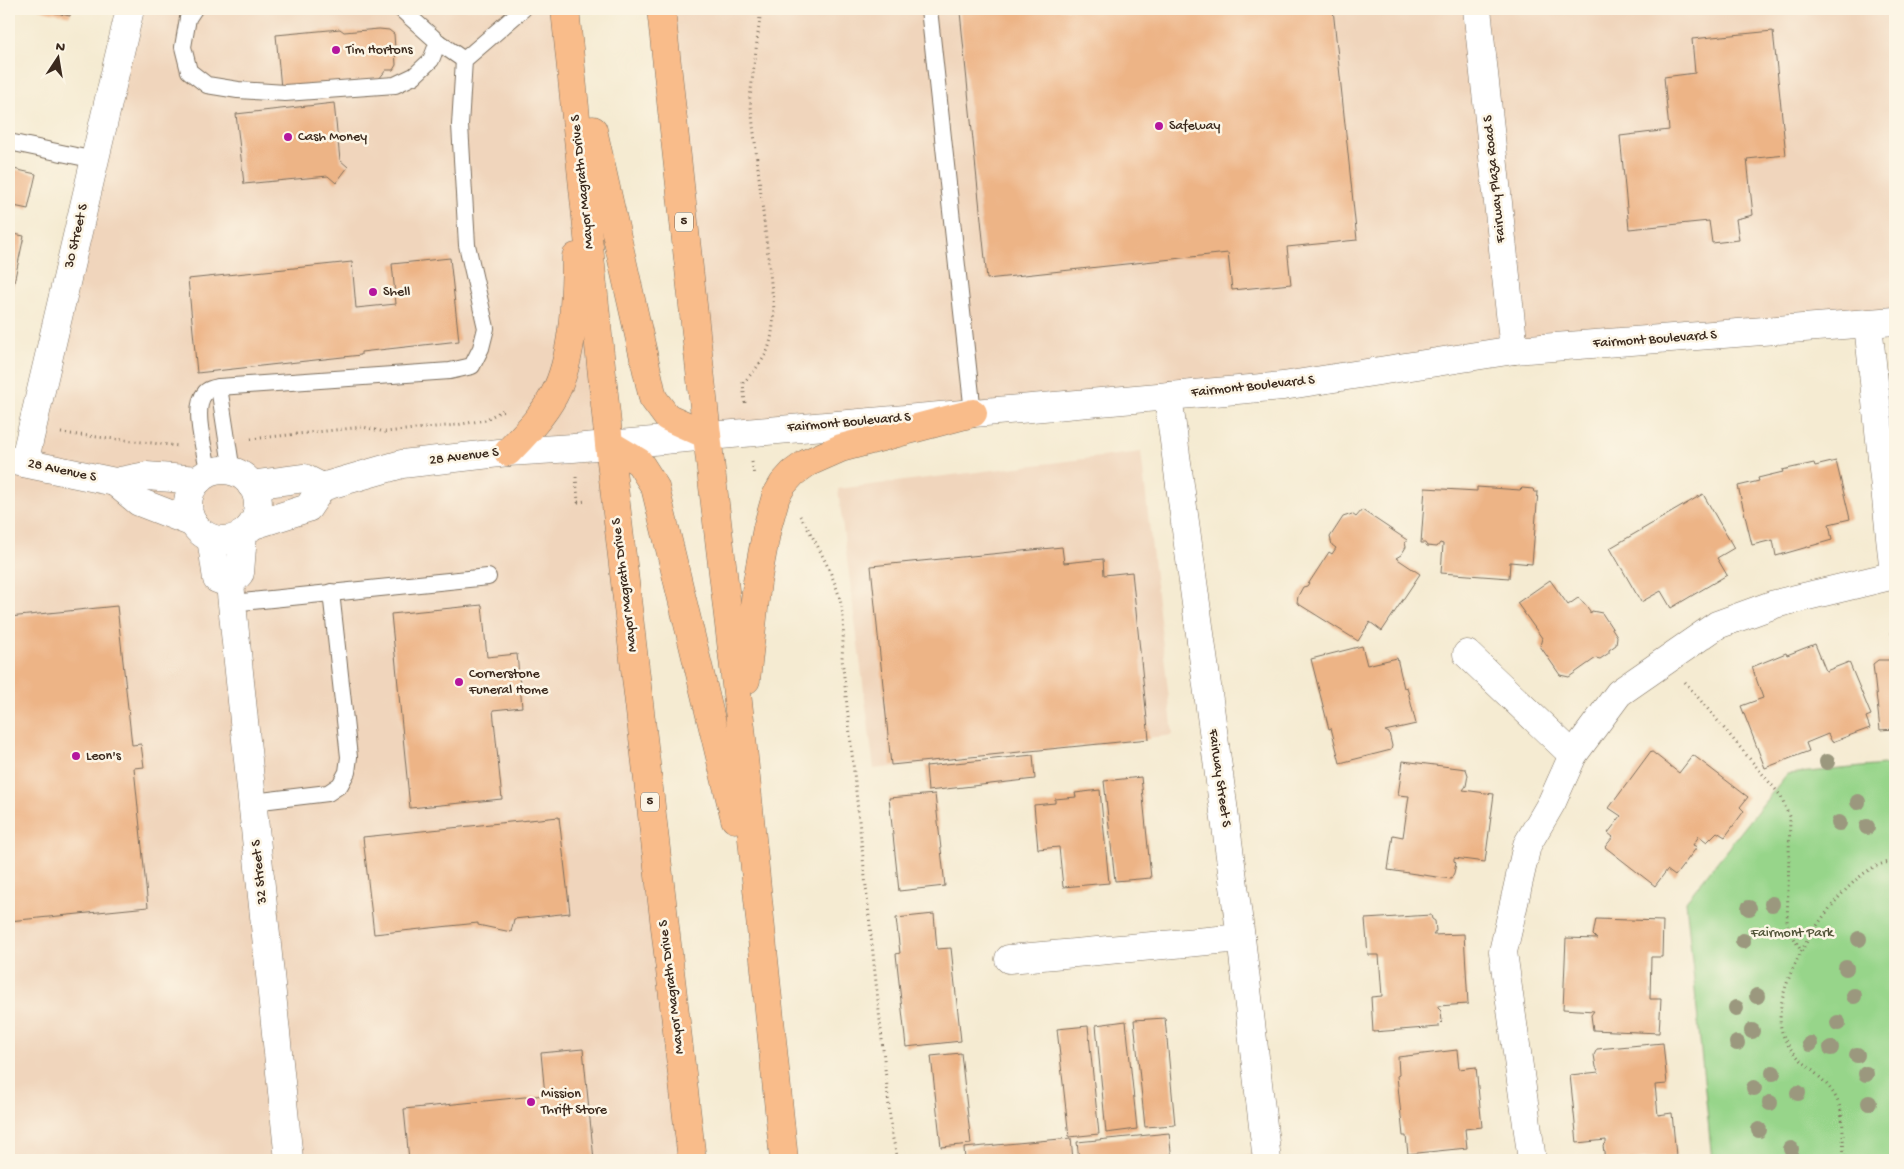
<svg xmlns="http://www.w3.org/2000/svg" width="1904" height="1169" font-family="'Gochi Hand',sans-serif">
  <rect width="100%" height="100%" fill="#fcf5e5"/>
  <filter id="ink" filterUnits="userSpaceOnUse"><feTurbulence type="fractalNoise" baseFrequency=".02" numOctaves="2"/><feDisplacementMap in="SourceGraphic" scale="10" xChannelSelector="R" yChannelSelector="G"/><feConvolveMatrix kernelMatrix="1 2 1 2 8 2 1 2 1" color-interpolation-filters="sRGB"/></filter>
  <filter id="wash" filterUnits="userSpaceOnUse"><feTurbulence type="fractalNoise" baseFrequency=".0096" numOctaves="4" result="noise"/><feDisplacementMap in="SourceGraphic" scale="20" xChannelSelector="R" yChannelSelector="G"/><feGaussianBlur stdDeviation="1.12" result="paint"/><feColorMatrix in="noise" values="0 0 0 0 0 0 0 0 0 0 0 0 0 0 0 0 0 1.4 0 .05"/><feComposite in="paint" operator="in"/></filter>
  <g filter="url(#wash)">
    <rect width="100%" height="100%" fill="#f5ebd2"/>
    <g fill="#f0d5bc">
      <path d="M130 9H565L689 1160H9V460L23 463Z"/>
      <path d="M661 9H1895V321L707 435Z"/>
      <path d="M1141 452 1173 735 874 769 838 489Z"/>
      <path d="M1266 1153 1267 1160H1187Z"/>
    </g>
    <path fill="#97d58a" stroke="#698054" d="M1895 764V1160H1712L1686 901 1787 774Z"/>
    <g id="blocks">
      <g fill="#edb486">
        <path d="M38 9H71L70 16Z"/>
        <path d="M981 9H1333L1357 240 1287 247 1291 284 1232 290 1228 253 987 279 960 12Z"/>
        <path d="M340 29 344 32 379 29 389 30 394 34 396 65 393 70H386L379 79 281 88 276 35Z"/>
        <path d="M1773 31 1786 155 1747 159 1753 215 1736 219 1739 240 1712 243 1709 221 1629 229 1620 136 1669 130 1664 77 1695 73 1692 39Z"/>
        <path d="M334 103 340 160 348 167 336 183 328 176 244 184 236 114Z"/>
        <path d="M9 168 36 174 28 209 9 205Z"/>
        <path d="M9 233 24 236 10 301H9Z"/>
        <path d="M450 258 459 341 361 352V355L197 373 188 279 352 262 356 308 396 304 392 264Z"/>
        <path d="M1836 461 1850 519 1829 524 1832 540 1776 556 1773 540 1752 545 1738 486 1759 481 1758 478 1783 472 1782 470 1814 463 1815 466Z"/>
        <path d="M1477 487 1520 490 1522 488 1533 489 1534 492H1538L1532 564 1510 562 1509 578 1441 573 1443 544 1440 543 1437 547 1427 546 1425 543H1421L1425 488 1477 491Z"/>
        <path d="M1703 494 1734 548 1717 558 1727 575 1671 608 1661 591 1641 602 1610 548Z"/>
        <path d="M1362 510 1407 540 1405 543 1406 547 1401 555 1396 558 1420 574 1382 631 1370 622 1358 641 1297 603 1298 596 1303 587 1307 586 1329 552 1332 554 1336 548 1332 545 1330 537 1343 517 1352 514 1356 517Z"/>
        <path d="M1062 547 1064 563 1103 559 1104 575 1132 572 1149 739 891 765 871 566Z"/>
        <path d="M1550 580 1568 605 1578 598 1584 603 1590 611V614L1592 611 1602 613 1617 636 1616 645 1609 650V653L1600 659 1596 658 1569 677 1560 675 1540 646 1542 638 1517 603Z"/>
        <path d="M482 605 487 657 517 654 522 707 493 710 502 799 410 808 391 614Z"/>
        <path d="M117 606 132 745 141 744 144 767 134 768 148 907 9 921V617Z"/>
        <path d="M1895 630V659H1894L1891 631Z"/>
        <path d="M1815 644 1826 671 1849 662 1871 715 1866 717 1870 728 1832 742 1828 734 1806 743 1809 751 1765 768 1741 706 1763 698 1752 667 1786 653 1787 655Z"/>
        <path d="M1362 646 1367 665 1397 658 1404 688 1407 687 1416 724 1385 731 1389 733 1392 746 1391 750 1340 763 1331 728 1329 729 1311 659Z"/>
        <path d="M1878 660H1889L1895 662V729L1880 730 1873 664Z"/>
        <path d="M1651 751 1679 773 1693 755 1748 797 1740 807 1744 811 1725 837 1717 832 1707 842 1699 836 1693 845 1697 847 1675 876 1667 870 1655 886 1605 847 1613 837 1608 833 1621 816 1609 808Z"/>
        <path d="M1033 755 1035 779 928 791 926 766Z"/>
        <path d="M1403 761 1466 769 1468 775 1466 786 1463 790 1494 794 1485 862 1454 858V861L1456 863 1454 873 1451 879 1388 870 1393 835 1403 837 1409 796 1398 795Z"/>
        <path d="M1141 777 1151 878 1115 881 1104 781Z"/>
        <path d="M1100 790 1109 883 1063 887 1059 847 1038 849 1034 805 1055 803V799L1076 797 1075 793Z"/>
        <path d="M935 794 945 886 899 891 889 798Z"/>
        <path d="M559 817 570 913 514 919 511 932 478 925V923L374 934 363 837Z"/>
        <path d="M934 914 937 949 951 948 961 1041 906 1047 896 954 900 953 896 918Z"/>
        <path d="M1431 915 1432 919 1435 921 1436 931 1433 935 1464 934 1468 1004 1438 1006V1008L1441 1011 1442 1022 1439 1025V1027L1373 1032 1371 997 1382 996 1379 955H1368L1365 919Z"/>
        <path d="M1596 919 1663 921 1662 957H1651L1650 999H1661L1659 1033 1593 1030 1591 1015 1594 1011 1563 1009 1566 938 1597 939 1593 935Z"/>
        <path d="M1165 1018 1175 1125 1145 1127 1134 1020Z"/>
        <path d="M1126 1021 1137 1129 1106 1133 1096 1025Z"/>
        <path d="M1088 1026 1099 1134 1069 1137 1057 1029Z"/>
        <path d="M1663 1043 1667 1084 1655 1085 1658 1115 1672 1113 1676 1156 1636 1160H1607L1605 1159 1603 1146 1606 1143V1140L1577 1143 1570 1075 1599 1072 1596 1067 1594 1055 1597 1049Z"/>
        <path d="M583 1049 594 1160H409L404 1109 545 1095 541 1053Z"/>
        <path d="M1457 1050 1459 1069 1476 1067 1482 1127 1465 1129 1467 1148 1408 1154 1406 1136H1403L1397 1076 1399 1075 1398 1057Z"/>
        <path d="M961 1053 971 1144 941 1147 931 1056Z"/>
        <path d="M1169 1133 1172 1160H1079L1077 1142Z"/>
        <path d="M1071 1138 1073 1160H965L964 1148Z"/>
      </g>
    </g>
  </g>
  <g filter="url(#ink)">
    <use href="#blocks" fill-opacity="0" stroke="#7c6e5d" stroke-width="1"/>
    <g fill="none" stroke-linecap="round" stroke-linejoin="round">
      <defs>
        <g id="service">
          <path d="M194 9 188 18 183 47 189 71 207 85 238 90 285 93 395 85 414 76 431 60 438 42"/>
          <path d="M401 9 438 42 464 60"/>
          <path d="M929 9 973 413"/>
          <path d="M9 142 95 160"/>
          <path d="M219 387 232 472"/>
          <path d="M209 474C206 455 191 408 205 393 208 389 214 388 219 387L450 371 472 366 481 348 486 328 467 245 460 125 464 60 523 9"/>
          <path d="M232 603 488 577"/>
          <path d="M253 802 328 793 340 785 347 772 349 757 331 592"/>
        </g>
        <g id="minor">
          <path d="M1477 9 1514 350"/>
          <path d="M1868 324 1894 575"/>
          <path d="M1168 396 1241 938 1267 1160"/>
          <path d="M24 463 130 9"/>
          <path d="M243 534 240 573 230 584 289 1160"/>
          <path d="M211 538 217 579 230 584"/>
          <path d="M1467 654 1573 755"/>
          <path d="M1009 959 1241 938"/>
          <path d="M1532 1160 1503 952 1527 845 1552 802 1573 755 1619 693 1717 625 1775 604 1895 575"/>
        </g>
        <g id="tertiary">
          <path d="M9 460 115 482 146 476 199 480"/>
          <circle cx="223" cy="505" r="35"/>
          <path d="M115 482 139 502 193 523"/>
          <path d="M251 485 304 478 322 487"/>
          <path d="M251 526 308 508 322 487 402 464 508 452 573 448 1283 386 1514 350 1895 321"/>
        </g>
        <g id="primary">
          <path d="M565 9 609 444 692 1160"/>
          <path d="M661 9 707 435 741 728 784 1160"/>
          <path d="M593 130 653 398 667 417 707 435"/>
          <path d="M609 444 639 462 655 487 735 819"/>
          <path d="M508 452C525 434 542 417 554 395 574 358 575 299 576 257"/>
          <path d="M746 680 757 582 767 528 776 496 783 484 793 473 807 463 841 448 973 413"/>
        </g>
      </defs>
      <use href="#service" stroke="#7c6e5d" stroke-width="18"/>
      <use href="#minor" stroke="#7c6e5d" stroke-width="29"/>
      <use href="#tertiary" stroke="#7c6e5d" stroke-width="29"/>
      <use href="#primary" stroke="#7c6e5d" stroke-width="29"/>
      <g stroke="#7c6e5d" stroke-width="3" stroke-dasharray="1 4" stroke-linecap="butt">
        <path d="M745 403 743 383C769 355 772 348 774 309L750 98 761 9"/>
        <path d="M61 433 179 446"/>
        <path d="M251 439 363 427 385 432 456 425 485 420 505 409"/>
        <path d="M752 462 754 476"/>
        <path d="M576 477 578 502 587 501"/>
        <path d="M800 516C814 537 837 581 841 604 845 622 843 640 842 658L892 1135 898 1160"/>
        <path d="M1685 682 1781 796 1790 819 1787 925 1801 951"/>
        <path d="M1847 1160 1844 1155C1842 1138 1845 1117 1838 1102 1826 1073 1792 1063 1782 1032 1768 986 1834 888 1874 867 1880 864 1888 862 1895 861"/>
      </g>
      <use href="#service" stroke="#fff" stroke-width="16"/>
      <use href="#minor" stroke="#fff" stroke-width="28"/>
      <use href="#tertiary" stroke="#fff" stroke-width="28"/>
      <use href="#primary" stroke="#f9bc8a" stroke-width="28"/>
    </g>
    <g fill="#9b987e">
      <circle cx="1827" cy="762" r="8"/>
      <circle cx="1858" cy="802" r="8"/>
      <circle cx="1839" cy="823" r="8"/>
      <circle cx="1867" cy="827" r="8"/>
      <circle cx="1772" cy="904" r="8"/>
      <circle cx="1749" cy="908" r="8"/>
      <circle cx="1859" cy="939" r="8"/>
      <circle cx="1743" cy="941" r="8"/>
      <circle cx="1846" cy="968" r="8"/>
      <circle cx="1757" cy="996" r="8"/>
      <circle cx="1854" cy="996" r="8"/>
      <circle cx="1736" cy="1008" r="8"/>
      <circle cx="1838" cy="1023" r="8"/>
      <circle cx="1752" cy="1031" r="8"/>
      <circle cx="1737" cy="1043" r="8"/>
      <circle cx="1810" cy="1044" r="8"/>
      <circle cx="1831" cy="1048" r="8"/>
      <circle cx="1857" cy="1055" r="8"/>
      <circle cx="1773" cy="1073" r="8"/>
      <circle cx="1866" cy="1074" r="8"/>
      <circle cx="1754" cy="1088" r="8"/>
      <circle cx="1798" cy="1093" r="8"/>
      <circle cx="1770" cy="1103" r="8"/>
      <circle cx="1869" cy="1103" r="8"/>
      <circle cx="1759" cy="1130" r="8"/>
      <circle cx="1791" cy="1149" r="8"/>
    </g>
  </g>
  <g fill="#b5179e" stroke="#fcf5e5" stroke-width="2">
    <circle cx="336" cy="50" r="5"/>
    <circle cx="1159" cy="126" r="5"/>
    <circle cx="288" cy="137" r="5"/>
    <circle cx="373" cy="292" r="5"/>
    <circle cx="459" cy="682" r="5"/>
    <circle cx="76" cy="756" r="5"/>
    <circle cx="531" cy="1102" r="5"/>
  </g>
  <g text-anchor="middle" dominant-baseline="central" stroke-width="5" stroke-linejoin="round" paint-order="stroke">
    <g fill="#fcf5e5" stroke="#75675a" stroke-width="1">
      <rect x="675" y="212.5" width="18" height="19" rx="4"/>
      <rect x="641" y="792.5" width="18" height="19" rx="4"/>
    </g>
    <g font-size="12" font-weight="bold" fill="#3b2a1e">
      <text x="684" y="222">5</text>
      <text x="650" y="802">5</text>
    </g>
    <g font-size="14" fill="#3b2a1e" stroke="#fcf5e5" text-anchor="start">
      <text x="346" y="50">Tim Hortons</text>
      <text x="1169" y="126">Safeway</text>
      <text x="298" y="137">Cash Money</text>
      <text x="383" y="292">Shell</text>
      <text x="469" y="674">Cornerstone<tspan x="469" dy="16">Funeral Home</tspan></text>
      <text x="86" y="756">Leon's</text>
      <text x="541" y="1094">Mission<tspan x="541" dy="16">Thrift Store</tspan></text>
    </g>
    <g font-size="14" fill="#3b2a1e" stroke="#fcf5e5">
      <text transform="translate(1495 179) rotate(-96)">Fairway Plaza Road S</text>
      <text transform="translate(583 182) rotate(-96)">Mayor Magrath Drive S</text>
      <text transform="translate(77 236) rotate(-77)">30 Street S</text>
      <text transform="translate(1655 340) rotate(-4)">Fairmont Boulevard S</text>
      <text transform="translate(1253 387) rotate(-6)">Fairmont Boulevard S</text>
      <text transform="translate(849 423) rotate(-5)">Fairmont Boulevard S</text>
      <text transform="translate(464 457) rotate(-7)">28 Avenue S</text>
      <text transform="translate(62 471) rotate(12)">28 Avenue S</text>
      <text transform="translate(625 585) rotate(-97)">Mayor Magrath Drive S</text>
      <text transform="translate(1219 778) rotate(82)">Fairway Street S</text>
      <text transform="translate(260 872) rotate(-96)">32 Street S</text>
      <text transform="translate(672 987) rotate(-97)">Mayor Magrath Drive S</text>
    </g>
    <g font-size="14" fill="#525539" stroke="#fcf5e5">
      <text x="1792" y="933">Fairmont Park</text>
    </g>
  </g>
  <rect width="1904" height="1169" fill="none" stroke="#fcf5e5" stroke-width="30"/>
  <g transform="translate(58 58) rotate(12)" stroke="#fcf5e5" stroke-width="4" paint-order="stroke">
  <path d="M0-4L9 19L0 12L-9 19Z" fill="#3b2a1e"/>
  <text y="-8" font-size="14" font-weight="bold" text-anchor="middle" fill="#3b2a1e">N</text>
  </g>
</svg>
